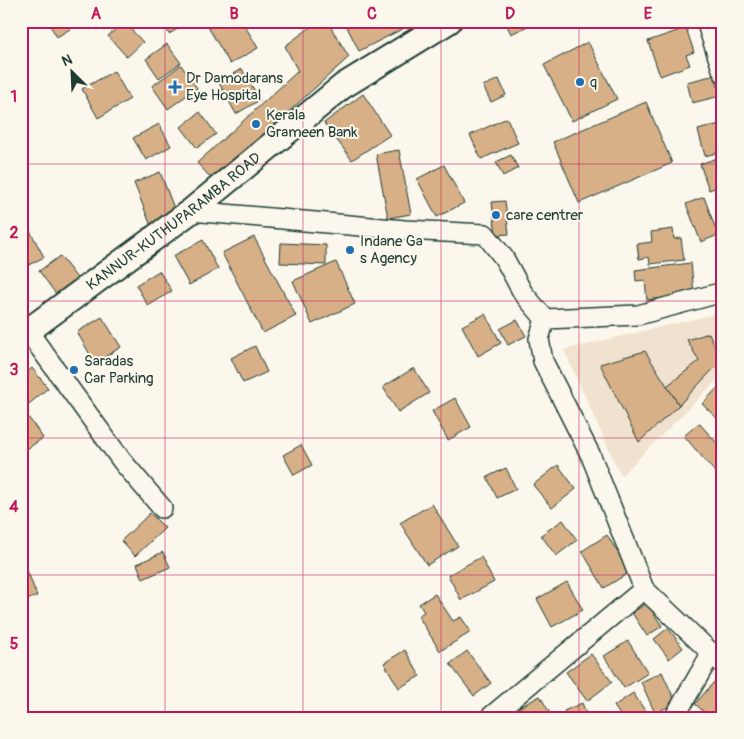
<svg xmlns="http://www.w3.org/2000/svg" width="744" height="739" font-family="Pangolin,sans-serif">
  <rect width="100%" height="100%" fill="#fbf7ec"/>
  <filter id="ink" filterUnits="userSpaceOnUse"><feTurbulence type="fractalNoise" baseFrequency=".02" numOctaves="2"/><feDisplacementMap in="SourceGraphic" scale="10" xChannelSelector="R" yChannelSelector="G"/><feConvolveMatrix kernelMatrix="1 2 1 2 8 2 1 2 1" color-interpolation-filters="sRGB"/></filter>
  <g filter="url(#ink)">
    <path fill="#f0e2ce" d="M723 312V374L621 476 564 350Z"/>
    <g fill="#d7b088" stroke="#1f3d34">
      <path d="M76 21 78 24 57 37 48 22Z"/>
      <path d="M97 21H116L103 30Z"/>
      <path d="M163 21H191L169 34Z"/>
      <path d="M217 21H242L258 48 230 64 208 27Z"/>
      <path d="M319 21H327L349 57 213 180 197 163 298 71 285 46Z"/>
      <path d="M344 21H418L359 51Z"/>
      <path d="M505 21H531L532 24 511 34Z"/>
      <path d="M656 21H682L661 31Z"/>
      <path d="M716 21H723V32L718 33Z"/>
      <path d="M124 22 143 42 127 57 108 36Z"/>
      <path d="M686 28 694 52 686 55 690 65 660 76 648 41Z"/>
      <path d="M588 42 617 99 572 121 544 65Z"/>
      <path d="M167 44 181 63 159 78 146 59Z"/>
      <path d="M181 65 197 88 168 109 152 86Z"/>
      <path d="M242 69 260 100 236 114 219 83Z"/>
      <path d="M114 71 130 99 98 118 82 89Z"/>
      <path d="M715 75 720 96 692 103 687 82Z"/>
      <path d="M499 79 506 95 491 102 483 86Z"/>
      <path d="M363 94 390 135 352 160 324 123Z"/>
      <path d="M646 102 672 163 579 203 553 142Z"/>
      <path d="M200 112 216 134 197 148 181 127Z"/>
      <path d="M507 118 518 143 481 159 470 135Z"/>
      <path d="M723 123V151L705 156 698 130Z"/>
      <path d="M159 124 171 146 146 160 133 138Z"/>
      <path d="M399 150 411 214 388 218 376 154Z"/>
      <path d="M511 155 518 168 503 176 496 162Z"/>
      <path d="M723 156V185L709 190 700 164Z"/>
      <path d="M444 165 464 203 437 217 417 179Z"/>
      <path d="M160 172 177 216 151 226 134 183Z"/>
      <path d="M704 197 718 235 701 242 686 204Z"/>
      <path d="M505 201 509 234 496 235 492 202Z"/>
      <path d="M723 216V231L717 218Z"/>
      <path d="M673 229 674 239 681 238 684 260 650 264 649 257 639 259 637 244 652 242 651 232Z"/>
      <path d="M30 231 44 257 21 269V235Z"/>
      <path d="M254 237 296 316 263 333 222 253Z"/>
      <path d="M203 240 218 269 189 285 173 256Z"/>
      <path d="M281 243 326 245V265L280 263Z"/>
      <path d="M60 256 80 282 59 298 39 271Z"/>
      <path d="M336 262 355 304 312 324 293 281Z"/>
      <path d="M691 263 694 294 647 300 645 280 636 281 635 270Z"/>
      <path d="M159 271 172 291 148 306 136 285Z"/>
      <path d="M485 314 501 343 478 356 462 326Z"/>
      <path d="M102 317 121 347 95 363 77 332Z"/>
      <path d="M517 320 526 336 508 345 500 329Z"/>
      <path d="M709 333 721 361 679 405 667 386 699 361 687 340Z"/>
      <path d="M255 346 267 372 243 383 231 358Z"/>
      <path d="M645 351 679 405 639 442 600 364Z"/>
      <path d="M32 368 48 388 29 404 21 395V377Z"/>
      <path d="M414 368 429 393 398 412 383 387Z"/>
      <path d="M723 382V424L702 404Z"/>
      <path d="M455 398 471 427 448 440 432 411Z"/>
      <path d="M24 411 43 438 21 453V413Z"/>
      <path d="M699 423 723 450 722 480 684 436Z"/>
      <path d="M301 445 312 465 294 475 283 455Z"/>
      <path d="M558 465 576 489 552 508 533 485Z"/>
      <path d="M506 468 516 489 497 498 487 477Z"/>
      <path d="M432 504 458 546 427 565 400 523Z"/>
      <path d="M150 513 165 528 135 556 121 541Z"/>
      <path d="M563 520 577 540 556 556 541 535Z"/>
      <path d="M607 535 630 572 604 588 582 551Z"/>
      <path d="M163 552 170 567 143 579 137 564Z"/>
      <path d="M481 557 494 582 461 600 448 575Z"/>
      <path d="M27 570 37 596 21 602V572Z"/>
      <path d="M567 582 583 610 552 627 537 599Z"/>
      <path d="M435 594 453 621 461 617 471 632 440 651 418 616 424 612 419 604Z"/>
      <path d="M647 603 662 626 647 636 632 613Z"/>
      <path d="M668 628 683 648 669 659 654 639Z"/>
      <path d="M628 641 648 673 624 688 604 656Z"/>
      <path d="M405 650 420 676 399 688 384 663Z"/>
      <path d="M467 651 491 683 474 696 450 664Z"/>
      <path d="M591 654 612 682 587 701 566 672Z"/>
      <path d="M662 672 676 703 655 713 641 682Z"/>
      <path d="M714 682 723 690V714L720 718H711L695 704Z"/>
      <path d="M633 693 650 718H622L614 706Z"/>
      <path d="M540 696 551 715 545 718H518L514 710Z"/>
      <path d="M582 703 588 718H567L564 711Z"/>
    </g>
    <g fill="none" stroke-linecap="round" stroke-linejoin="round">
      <defs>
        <g id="minor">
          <path d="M706 21 723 72"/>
          <path d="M191 211 405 230 485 234 504 258 523 293 545 319 638 315 723 292"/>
          <path d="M545 319 539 339 543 361 591 456 644 589 723 664"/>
          <path d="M27 330 122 461 162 508"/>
          <path d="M489 718 644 589"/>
          <path d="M674 718 711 654"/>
        </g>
        <g id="major">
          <path id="s1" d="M21 336 191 211 343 86 449 21"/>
        </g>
      </defs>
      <use href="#minor" stroke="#1f3d34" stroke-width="22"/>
      <use href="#major" stroke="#1f3d34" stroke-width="28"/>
      <use href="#minor" stroke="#fbf7ec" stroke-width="19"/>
      <use href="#major" stroke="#fbf7ec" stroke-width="24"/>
    </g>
  </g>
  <path fill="none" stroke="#c2185b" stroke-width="1" stroke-opacity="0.55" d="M165 21V718M303 21V718M441 21V718M579 21V718M21 164H723M21 301H723M21 438H723M21 575H723"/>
  <g fill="#1f6fb2" stroke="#fbf7ec" stroke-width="2">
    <circle cx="580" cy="82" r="5"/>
    <path d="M172.5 79.5h5v5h5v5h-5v5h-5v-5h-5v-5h5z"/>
    <circle cx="256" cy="124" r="5"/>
    <circle cx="496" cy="215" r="5"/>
    <circle cx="350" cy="250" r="5"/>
    <circle cx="74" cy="370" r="5"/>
  </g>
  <g text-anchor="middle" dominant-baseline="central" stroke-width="4" stroke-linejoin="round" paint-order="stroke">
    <g font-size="15" fill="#1f3d34" stroke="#fbf7ec" text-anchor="start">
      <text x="186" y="78">Dr Damodarans<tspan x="186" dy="17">Eye Hospital</tspan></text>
      <text x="590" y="82">q</text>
      <text x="266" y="115">Kerala<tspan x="266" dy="17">Grameen Bank</tspan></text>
      <text x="506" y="215">care centrer</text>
      <text x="360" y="241">Indane Ga<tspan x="360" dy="17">s Agency</tspan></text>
      <text x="84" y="361">Saradas<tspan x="84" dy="17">Car Parking</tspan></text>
    </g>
    <g font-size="15" fill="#1f3d34" stroke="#fbf7ec">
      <text stroke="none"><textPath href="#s1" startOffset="191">KANNUR-KUTHUPARAMBA ROAD</textPath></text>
    </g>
  </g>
  <rect width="744" height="739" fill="none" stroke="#fbf7ec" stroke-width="55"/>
  <g transform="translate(72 72) rotate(336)" stroke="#fbf7ec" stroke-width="4" paint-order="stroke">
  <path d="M0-4L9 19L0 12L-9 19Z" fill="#1f3d34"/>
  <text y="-8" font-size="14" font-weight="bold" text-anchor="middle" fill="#1f3d34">N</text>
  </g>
  <rect x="28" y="28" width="688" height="684" fill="none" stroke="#c2185b" stroke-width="2"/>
  <g font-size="16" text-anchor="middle" font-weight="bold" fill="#c2185b">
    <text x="96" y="19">A</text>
    <text x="234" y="19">B</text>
    <text x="372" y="19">C</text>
    <text x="510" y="19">D</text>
    <text x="648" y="19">E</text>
    <text x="14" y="102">1</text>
    <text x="14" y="238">2</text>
    <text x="14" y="375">3</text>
    <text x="14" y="512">4</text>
    <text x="14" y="649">5</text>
  </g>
</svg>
